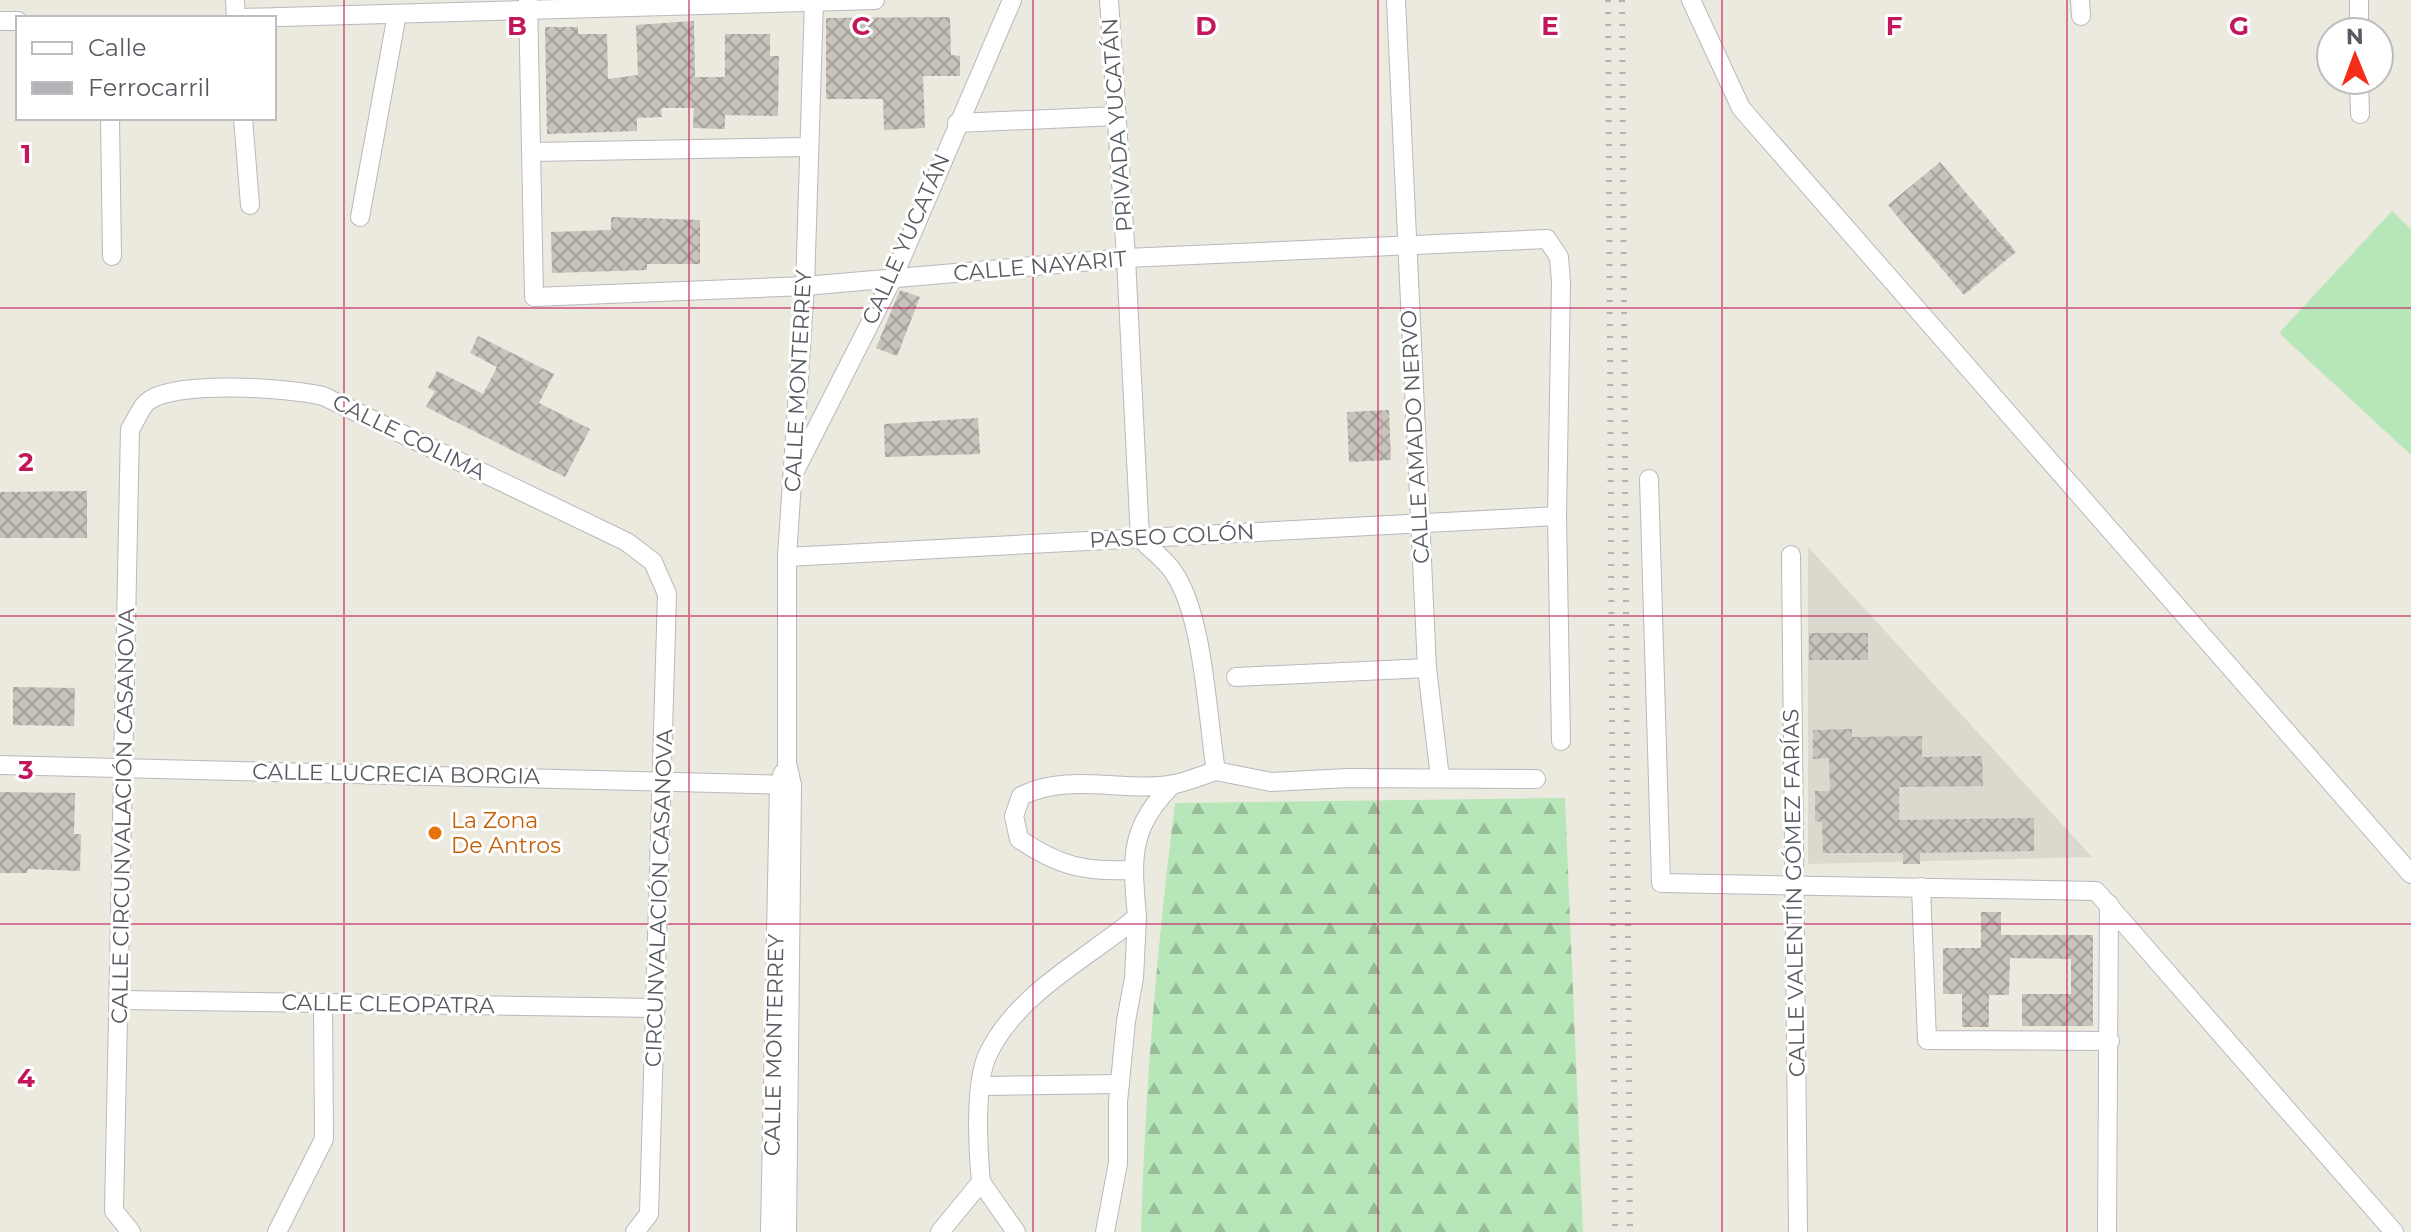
<svg xmlns="http://www.w3.org/2000/svg" width="2411" height="1232" font-family="Montserrat,sans-serif">
  <defs>
    <pattern id="forest-firs" width="22" height="20" patternUnits="userSpaceOnUse" patternTransform="scale(2)"><rect width="22" height="20" fill="#b7e7b8"/><path d="M5 1l3.5 6h-7zM16 11l3.5 6h-7z" fill="#98be99"/></pattern>
    <pattern id="building-cross-hatch" width="8" height="8" patternUnits="userSpaceOnUse" patternTransform="scale(2)"><rect width="8" height="8" fill="#c7c2bb"/><path d="M0 0l8 8M0 8l8-8" fill="none" stroke="#a4a19b"/></pattern>
  </defs>
  <rect width="100%" height="100%" fill="#ece9de"/>
  <path fill="#dbd8cd" d="M1808 547 2092 857 1808 864Z"/>
  <path fill="url(#forest-firs)" d="M1565 798 1583 1232H1141C1145 1088 1157 946 1175 803Z"/>
  <path fill="#b7e7b8" d="M2392 211 2411 229V455L2279 333Z"/>
  <g fill="url(#building-cross-hatch)">
    <path d="M950 17 951 55 960 56V76H923L925 128 884 130 883 99H826V18Z"/>
    <path d="M694 21 695 77H725V34H770V56H779L778 116 725 115V129L693 128 694 108H661L662 117 637 118V131L547 134 545 27H578V34H607L608 79 638 75 636 25Z"/>
    <path d="M1940 162 2016 252 1964 295 1888 205Z"/>
    <path d="M611 217 700 220V264H647V270L552 273 551 232 611 230Z"/>
    <path d="M900 290 920 297 897 356 876 348Z"/>
    <path d="M478 336 554 374 539 403 590 429 565 477 426 407 435 391 428 388 437 371 483 394 497 367 470 353Z"/>
    <path d="M1389 410 1391 460 1349 462 1347 412Z"/>
    <path d="M978 418 980 454 885 457 884 424Z"/>
    <path d="M87 491V538H0V492Z"/>
    <rect x="1809" y="633" width="59" height="27"/>
    <path d="M13 687 75 688 74 726 13 725Z"/>
    <path d="M1852 729V737L1922 736V757L1982 756 1983 786 1899 787V820L2034 818V851L1920 853V864H1903V853H1823L1822 822 1815 821V791H1830L1829 758 1813 759V730Z"/>
    <path d="M0 792 75 793 74 834H81L80 871 28 869 27 873H0Z"/>
    <path d="M1981 912H2001V935H2093V1026H2022V994H2071V959L2010 958 2009 995H1989V1027H1962V994H1943V948H1981Z"/>
  </g>
  <g fill="none" stroke-linecap="round" stroke-linejoin="round">
    <defs>
      <g id="minor">
        <path d="M235 0 236 18"/>
        <path d="M528 0 534 297 805 286 1126 258 1547 239 1559 257 1561 282 1557 516 1561 741"/>
        <path d="M1109 0 1126 258 1140 538C1150 549 1166 560 1174 573 1204 617 1207 717 1216 771L1271 782 1348 778 1536 779"/>
        <path d="M1396 0 1427 668 1440 778"/>
        <path d="M1691 0 1741 108 2411 874"/>
        <path d="M2080 0 2081 16"/>
        <path d="M2359 0V32"/>
        <path d="M242 18 875 0"/>
        <path d="M0 21H18"/>
        <path d="M2359 80 2360 114"/>
        <path d="M110 118 112 256"/>
        <path d="M243 118 250 205"/>
        <path d="M957 123 1117 116"/>
        <path d="M532 152 808 147"/>
        <path d="M360 217 397 14"/>
        <path d="M796 469 892 280 1012 0"/>
        <path d="M1649 479 1661 883 2096 891 2394 1232"/>
        <path d="M1791 555 1798 1232"/>
        <path d="M787 557 1557 516"/>
        <path d="M1236 677 1427 668"/>
        <path d="M0 765 792 785"/>
        <path d="M1131 870C1085 872 1058 866 1019 839L1014 816 1021 796C1070 772 1123 793 1175 784 1189 781 1203 775 1216 771"/>
        <path d="M1921 887 1927 1040 2110 1041"/>
        <path d="M121 1000 656 1008"/>
        <path d="M983 1086 1120 1084"/>
        <path d="M981 1182 1016 1232"/>
        <path d="M131 1232 114 1211 130 429C135 422 140 409 146 403 171 379 290 388 323 396L627 542 653 562 667 594 649 1214 635 1232"/>
        <path d="M277 1232 324 1139 323 1003"/>
        <path d="M770 1232 779 785 783 773"/>
        <path d="M787 1232 792 785 787 763V557L805 286 814 0"/>
        <path d="M940 1232 981 1182C978 1150 974 1083 988 1054 1018 992 1087 959 1137 917 1132 859 1128 828 1173 784"/>
        <path d="M1105 1232 1118 1163V1102L1126 1021 1134 978 1137 917"/>
        <path d="M2107 1232 2109 904"/>
      </g>
    </defs>
    <use href="#minor" stroke="#b6b9bf" stroke-width="20"/>
    <use href="#minor" stroke="#fff" stroke-width="18"/>
    <g stroke="#b2b3b4" stroke-width="6" stroke-dasharray="2 10" stroke-linecap="butt">
      <path d="M1608 0 1615 1232"/>
      <path d="M1622 0 1630 1232"/>
    </g>
  </g>
  <path fill="none" stroke="#c2185b" stroke-width="2" stroke-opacity="0.55" d="M344 0V1232M689 0V1232M1033 0V1232M1378 0V1232M1722 0V1232M2067 0V1232M0 308H2411M0 616H2411M0 924H2411"/>
  <circle fill="#e8710a" stroke="#fff" stroke-width="3" cx="435" cy="833" r="8"/>
  <g text-anchor="middle" dominant-baseline="central" stroke-width="6" stroke-linejoin="round" paint-order="stroke">
    <g font-size="22" fill="#575b61" stroke="#fff">
      <text transform="translate(1117 125) rotate(-94)">PRIVADA YUCATÁN</text>
      <text transform="translate(906 239) rotate(-66)">CALLE YUCATÁN</text>
      <text transform="translate(1040 266) rotate(-5)">CALLE NAYARIT</text>
      <text transform="translate(798 381) rotate(-87)">CALLE MONTERREY</text>
      <text transform="translate(409 437) rotate(26)">CALLE COLIMA</text>
      <text transform="translate(1415 437) rotate(-93)">CALLE AMADO NERVO</text>
      <text transform="translate(1172 536) rotate(-3)">PASEO COLÓN</text>
      <text transform="translate(396 774) rotate(1)">CALLE LUCRECIA BORGIA</text>
      <text transform="translate(123 816) rotate(-89)">CALLE CIRCUNVALACIÓN CASANOVA</text>
      <text transform="translate(1794 893) rotate(-91)">CALLE VALENTÍN GÓMEZ FARÍAS</text>
      <text transform="translate(659 898) rotate(-88)">CIRCUNVALACIÓN CASANOVA</text>
      <text transform="translate(388 1004) rotate(1)">CALLE CLEOPATRA</text>
      <text transform="translate(774 1045) rotate(-89)">CALLE MONTERREY</text>
    </g>
    <g font-size="22" fill="#c56008" stroke="#fff" text-anchor="start">
      <text x="451" y="820">La Zona<tspan x="451" dy="25">De Antros</tspan></text>
    </g>
  </g>
  <g font-size="26" text-anchor="middle" font-weight="bold" fill="#c2185b" stroke="#fff" stroke-width="6" stroke-linejoin="round" paint-order="stroke">
    <text x="517" y="35">B</text>
    <text x="861" y="35">C</text>
    <text x="1206" y="35">D</text>
    <text x="1550" y="35">E</text>
    <text x="1894" y="35">F</text>
    <text x="2239" y="35">G</text>
    <text x="26" y="163">1</text>
    <text x="26" y="471">2</text>
    <text x="26" y="779">3</text>
    <text x="26" y="1087">4</text>
  </g>
  <rect x="16" y="16" width="260" height="104" fill="#ffffff" stroke="#bcbdc0" stroke-width="2"/>
  <rect x="32" y="42" width="40" height="12" fill="#ffffff" stroke="#bcbdc0" stroke-width="2"/>
  <text x="88" y="56" font-size="24" fill="#575b61">Calle</text>
  <rect x="32" y="82" width="40" height="12" fill="#b2b3b4" stroke="#bcbdc0" stroke-width="2"/>
  <text x="88" y="96" font-size="24" fill="#575b61">Ferrocarril</text>
  <g transform="translate(2355 56) rotate(359)"><circle r="38" fill="#ffffff" stroke="#bcbdc0" stroke-width="2"/>
  <path d="M0-6L14 30L0 20L-14 30Z" fill="#f62d19"/>
  <text y="-12" font-size="22" font-weight="bold" text-anchor="middle" fill="#575b61">N</text>
  </g>
</svg>
